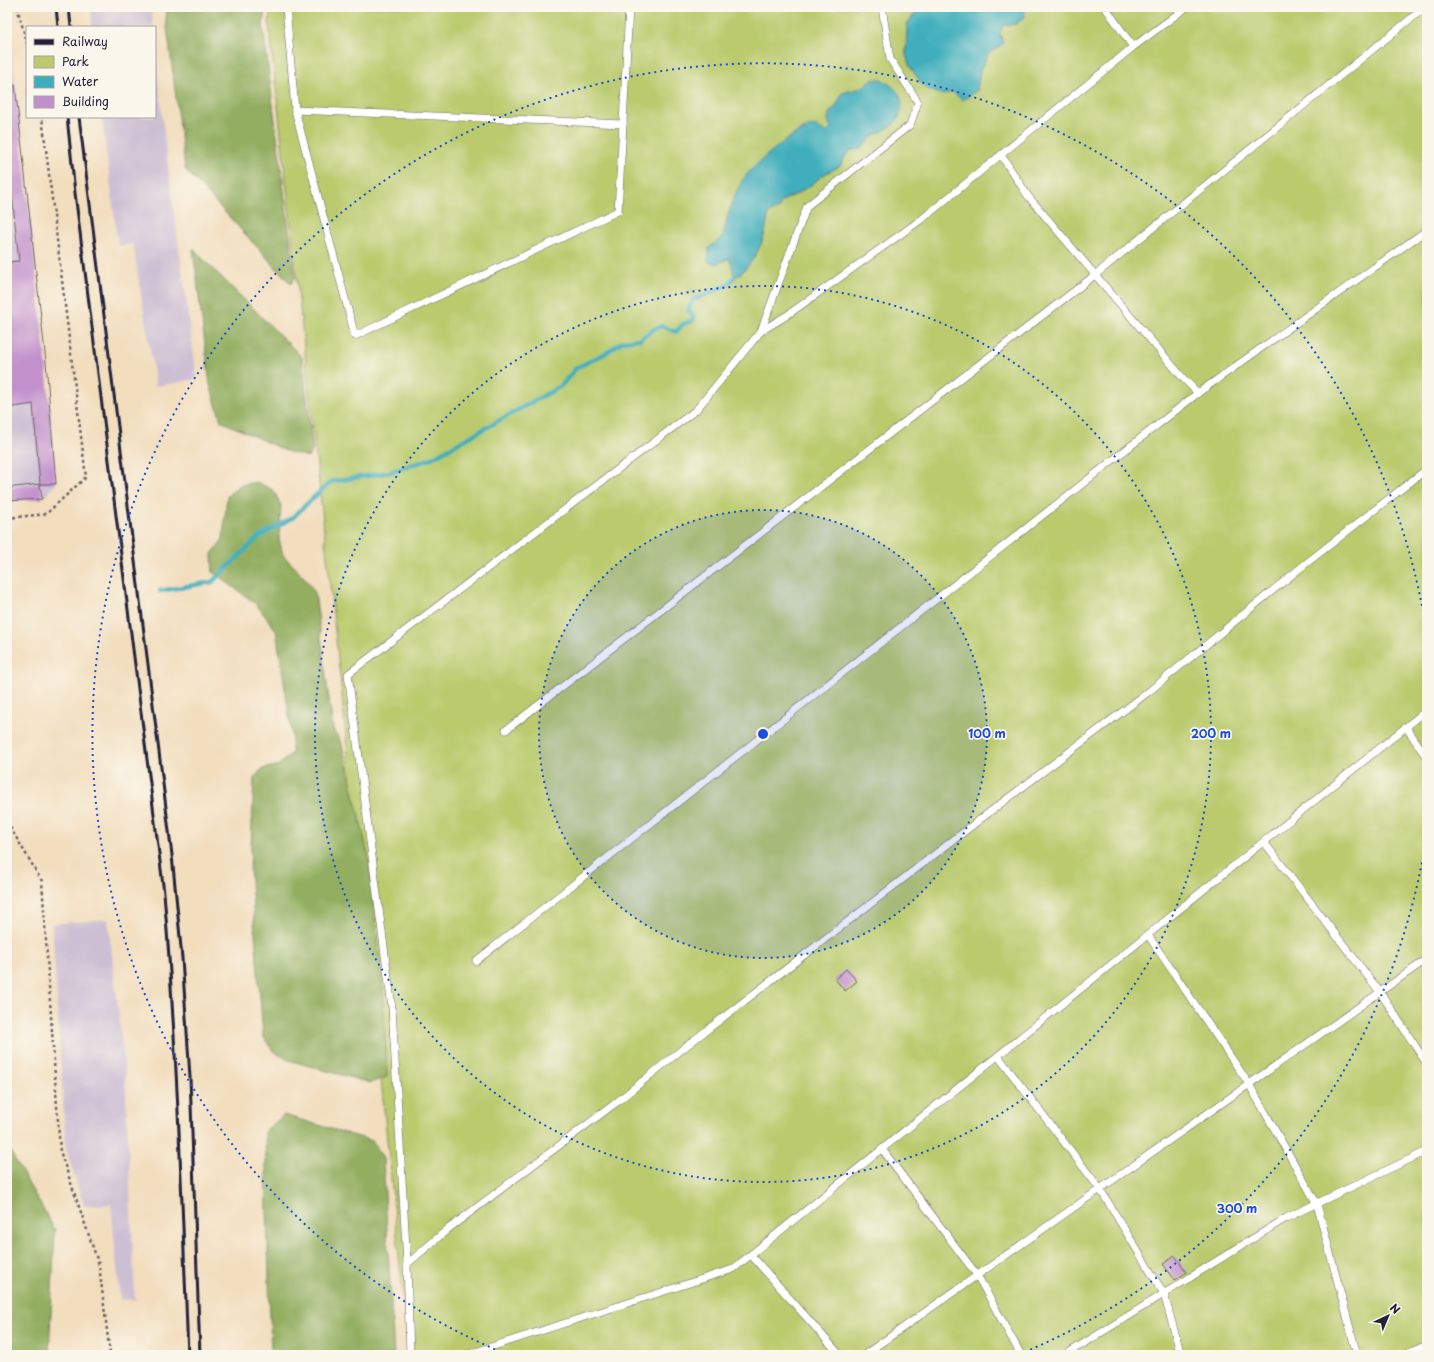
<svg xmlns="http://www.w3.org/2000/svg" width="1434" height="1362" font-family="'Playpen Sans',sans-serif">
  <rect width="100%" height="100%" fill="#fbf7ec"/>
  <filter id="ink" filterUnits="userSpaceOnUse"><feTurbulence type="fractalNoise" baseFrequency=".025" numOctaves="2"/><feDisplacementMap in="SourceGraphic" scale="8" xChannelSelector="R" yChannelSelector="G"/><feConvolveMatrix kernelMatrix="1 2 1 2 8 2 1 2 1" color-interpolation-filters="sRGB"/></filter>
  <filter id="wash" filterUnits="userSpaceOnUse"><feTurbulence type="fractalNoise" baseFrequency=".012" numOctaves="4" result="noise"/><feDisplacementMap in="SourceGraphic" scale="16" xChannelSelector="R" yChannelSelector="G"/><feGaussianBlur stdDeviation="0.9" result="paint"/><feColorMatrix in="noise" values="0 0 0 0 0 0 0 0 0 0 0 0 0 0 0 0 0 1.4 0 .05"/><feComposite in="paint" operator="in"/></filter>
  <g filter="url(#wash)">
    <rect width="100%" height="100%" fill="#f2ddbd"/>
    <g fill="#ccbed3">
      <path d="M91 7H152L153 27H92Z"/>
      <path d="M7 15 46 362 56 484 42 499 7 501Z"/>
      <path d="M155 47 166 152 197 379 156 386 133 244 118 246 102 117H155Z"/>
      <path d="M108 919 125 1072 135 1300 120 1299 111 1204 84 1206 66 1149 52 924Z"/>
    </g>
    <path fill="#baca6d" stroke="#6e7654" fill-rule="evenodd" d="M270 7H920L907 24 906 54 909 65 914 72 951 92 977 91 980 70 989 53 1003 44 1000 33 1003 25 1016 24 1025 17 1024 7H1427V1355H409L341 686 269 24ZM871 80 895 123C888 128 879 132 873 137 865 143 864 150 852 150L846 155 840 166 823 175 811 185 797 194 788 198 781 202 779 209 770 212C766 221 767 225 765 233 760 249 750 269 735 276L729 258 717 264 709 248 723 237 727 218 743 180 770 153 796 133 809 126 822 129 826 133 831 128 828 114 839 103 841 94C854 88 860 92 871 80Z"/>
    <g fill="#93ae60" stroke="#5a684e">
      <path d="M167 7H265L263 26 295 278 291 284 185 169 166 19Z"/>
      <path d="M193 249 302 357 313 450 308 457 286 451 221 421 210 385Z"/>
      <path d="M257 482 273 490 281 505 279 539 283 555 306 579 315 593 333 729 342 744 368 854 383 989 387 1077 370 1083 288 1060 273 1051 263 1036 250 869 254 778 262 769 279 765 292 753V735L276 630 255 603 213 572 212 554 223 539 227 496 240 485Z"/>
      <path d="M284 1115 373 1141 383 1158 394 1355H271L265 1131Z"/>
      <path d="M7 1146 55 1230 49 1355H7Z"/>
    </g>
    <g fill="#3faebc" stroke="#30687c">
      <path d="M920 7H1024L1025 17 1016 24 1003 25 1000 33 1003 44 989 53 980 70 977 91 963 100 952 92 943 95 928 90 920 82 909 65 906 54 907 24Z"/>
      <path d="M881 79C894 86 905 95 901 111 900 115 897 121 894 124 887 130 879 132 872 137 865 144 863 150 852 150L846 155 840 166 823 175 811 185 797 194 788 198 781 202 779 209 770 212C766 221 767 225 765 233 760 249 750 269 735 277L729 258 717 264 708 262 709 248 723 237C727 218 732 198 742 181 752 165 797 127 816 126L826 133 831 128C824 116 831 114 837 104 839 101 840 98 841 94 854 88 860 92 871 80Z"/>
    </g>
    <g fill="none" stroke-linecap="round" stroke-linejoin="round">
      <path stroke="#3faebc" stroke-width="4.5" d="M160 591 212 582 259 537 292 518 330 482 390 472 430 459 561 386 576 368 606 353 623 341 640 339 654 329 662 326 676 332 683 324 692 321 694 317 688 310 693 300 726 286 735 277"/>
    </g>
    <g id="blocks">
      <g fill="#c291cc">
        <path d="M7 85H15L46 362 56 484H40L33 404 7 408V262L19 261 7 147Z"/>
        <path d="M40 484 42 499 7 501V488Z"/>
        <path d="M846 969 857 981 845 991 835 979Z"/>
        <path d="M1175 1256 1187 1272 1175 1280 1163 1264Z"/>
      </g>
    </g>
  </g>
  <g filter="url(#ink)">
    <use href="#blocks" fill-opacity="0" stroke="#6b6368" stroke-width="1"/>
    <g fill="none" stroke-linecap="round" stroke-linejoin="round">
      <defs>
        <g id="lane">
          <path d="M286 7 295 110 355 336 618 211 623 124"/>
          <path d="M1105 7 1133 47"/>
          <path d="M295 110 623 124 629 7"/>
          <path d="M1001 155 1028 196 1183 378 1198 393"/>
          <path d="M761 331 786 316 922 219 1133 47 1187 7"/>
          <path d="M1406 727 1427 758"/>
          <path d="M506 730 1095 275 1425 7"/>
          <path d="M1264 842 1380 992 1427 1064"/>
          <path d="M1148 935 1249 1084 1317 1204 1357 1355"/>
          <path d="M476 961 1198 393 1427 230"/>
          <path d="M998 1056 1100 1189 1164 1294 1181 1355"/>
          <path d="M882 1149 977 1275 1021 1355"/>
          <path d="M751 1255 840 1355"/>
          <path d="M407 1264 448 1229 613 1105 690 1043 991 811 1147 693 1304 565 1427 469"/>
          <path d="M410 1355 407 1264 392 1008 348 674 696 410 761 331 807 206 910 125 918 102 890 59 882 7"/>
          <path d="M466 1355 733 1269 1427 710"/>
          <path d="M864 1355 1427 959"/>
          <path d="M1065 1355 1286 1218 1427 1151"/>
          <path d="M1404 1355 1427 1345"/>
        </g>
      </defs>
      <use href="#lane" stroke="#6b6368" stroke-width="8"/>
      <g stroke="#6b6368" stroke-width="2.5" stroke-dasharray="3 3" stroke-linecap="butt">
        <path d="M17 7 27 43"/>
        <path d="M7 518 46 514 86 477 42 117"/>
        <path d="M7 822 42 881 60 1151 99 1265 110 1355"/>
      </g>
      <use href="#lane" stroke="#fff" stroke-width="7"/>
      <g stroke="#22223b" stroke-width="3">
        <path d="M56 7 58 27"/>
        <path d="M69 7 71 27"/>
        <path d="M67 117 75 193 164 893C177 1047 182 1201 188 1355"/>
        <path d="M79 117 172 855 182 958 190 1077 200 1355"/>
      </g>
    </g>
  </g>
  <circle cx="763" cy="734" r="224" fill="#1d4ed8" fill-opacity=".12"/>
  <g fill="none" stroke="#1d4ed8" stroke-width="2" stroke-dasharray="2 4">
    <circle cx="763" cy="734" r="224"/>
    <circle cx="763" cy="734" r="448"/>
    <path d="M1427 833A671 671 0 0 1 1020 1354M506 1354A671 671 0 1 1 1427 635"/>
  </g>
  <circle cx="763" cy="734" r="6" fill="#1d4ed8" stroke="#fbf7ec" stroke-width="2"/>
  <g font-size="12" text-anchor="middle" font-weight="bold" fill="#1d4ed8" stroke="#fbf7ec" stroke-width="3.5" stroke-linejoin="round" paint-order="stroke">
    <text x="987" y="738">100 m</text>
    <text x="1211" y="738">200 m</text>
    <text x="1237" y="1213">300 m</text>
  </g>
  <rect width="1434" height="1362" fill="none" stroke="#fbf7ec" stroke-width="24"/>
  <rect x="26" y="26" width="130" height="92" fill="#fbf7ec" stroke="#a4a2a5"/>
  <rect x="34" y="39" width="20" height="6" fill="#22223b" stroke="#a4a2a5"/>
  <text x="62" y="46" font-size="12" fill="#22223b">Railway</text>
  <rect x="34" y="56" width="20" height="12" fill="#baca6d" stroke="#a4a2a5"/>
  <text x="62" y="66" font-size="12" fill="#22223b">Park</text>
  <rect x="34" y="76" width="20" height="12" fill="#3faebc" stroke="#a4a2a5"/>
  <text x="62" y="86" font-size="12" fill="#22223b">Water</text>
  <rect x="34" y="96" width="20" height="12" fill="#c291cc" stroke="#a4a2a5"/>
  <text x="62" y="106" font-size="12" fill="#22223b">Building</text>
  <g transform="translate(1388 1316) rotate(44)" stroke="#fbf7ec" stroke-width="3" paint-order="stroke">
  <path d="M0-3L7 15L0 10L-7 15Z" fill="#22223b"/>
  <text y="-6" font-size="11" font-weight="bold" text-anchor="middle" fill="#22223b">N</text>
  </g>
</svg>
